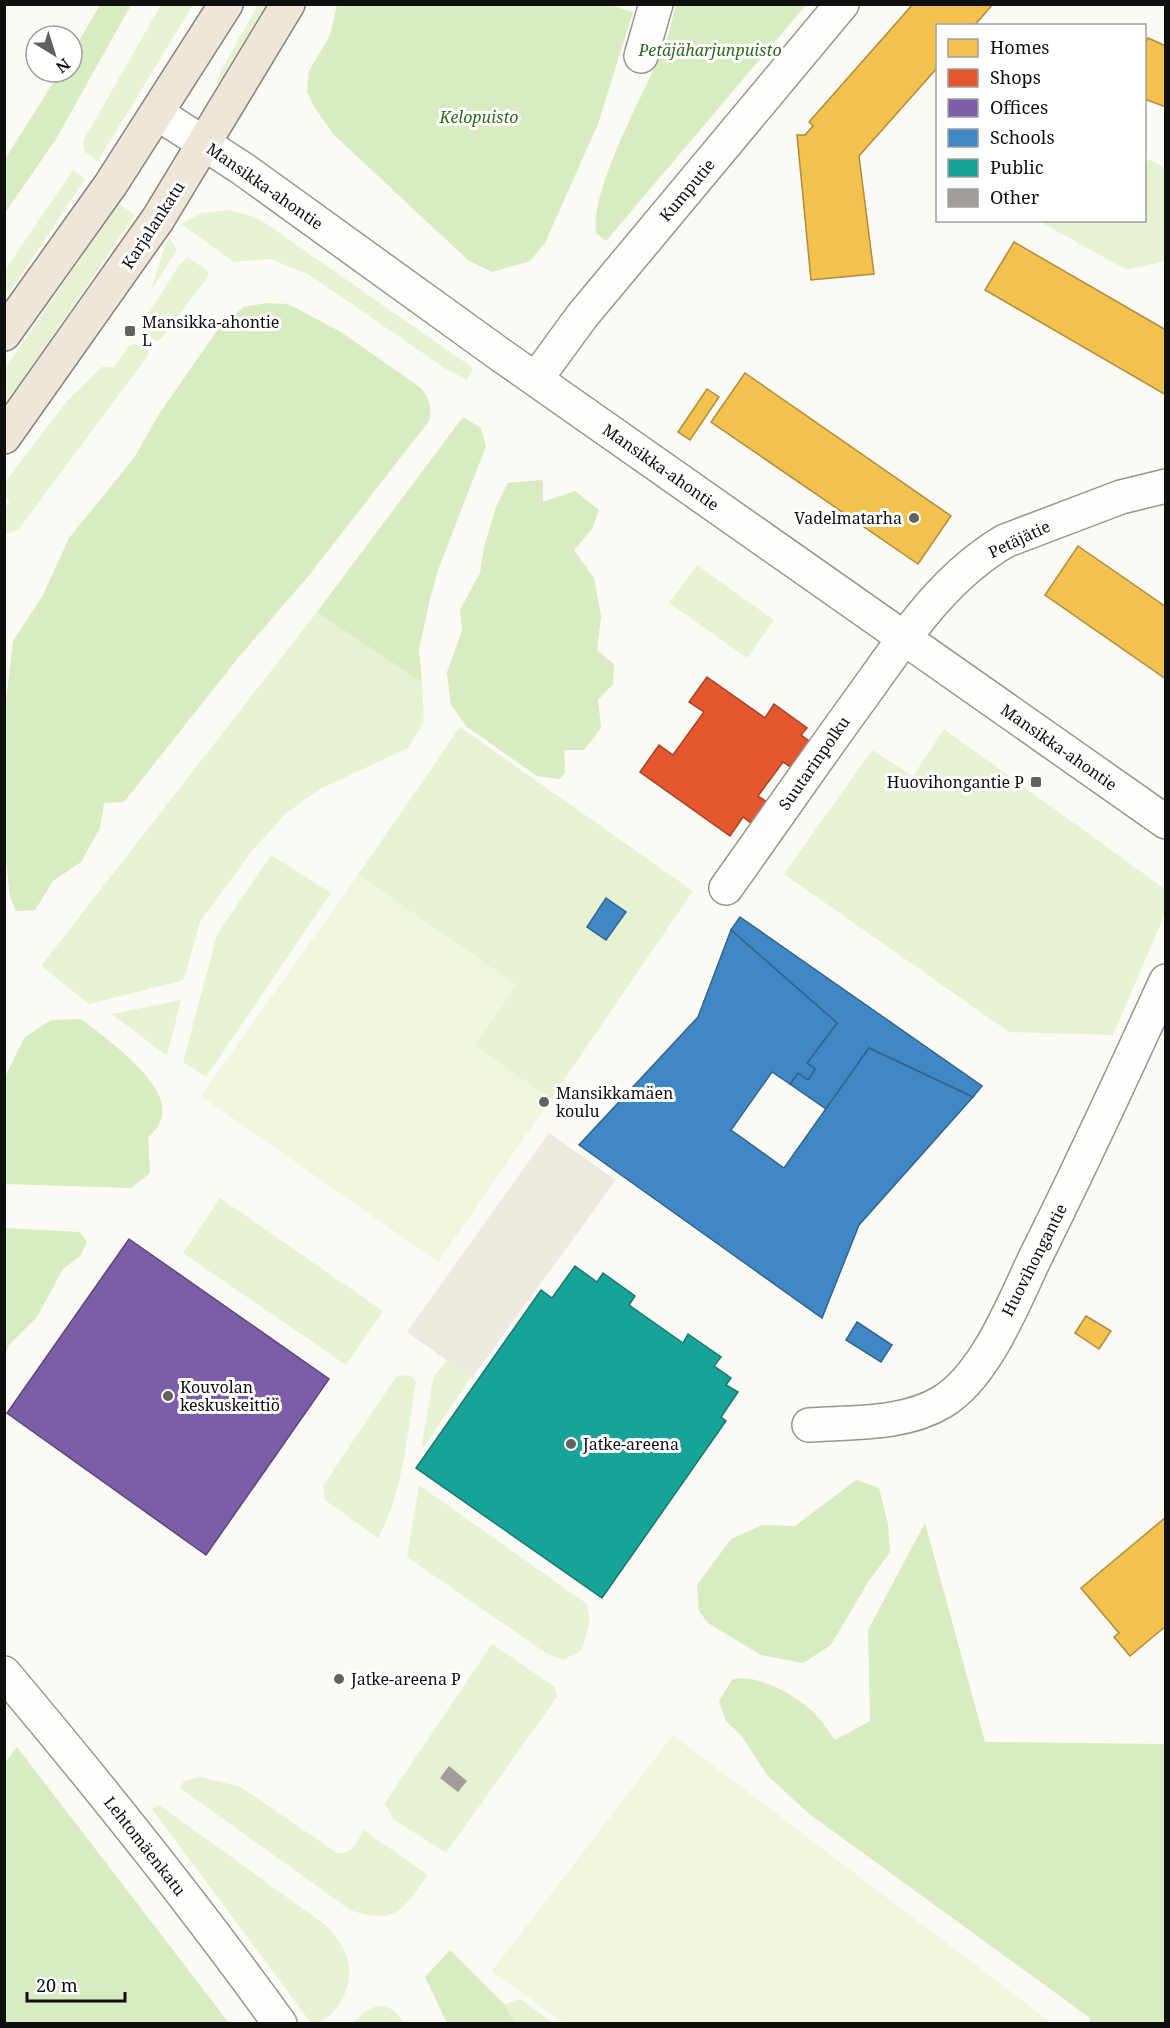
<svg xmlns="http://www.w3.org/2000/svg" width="1170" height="2028" font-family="'Noto Serif',serif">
  <rect width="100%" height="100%" fill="#fcfaf4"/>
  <g fill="#e7f2d3">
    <path d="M161 5H193L98 161 85 152 83 141Z"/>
    <path d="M258 5H267L219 86 217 82 220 72Z"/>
    <path d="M1149 159 1165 168V261L1127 270 1040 222 1144 220 1145 167Z"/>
    <path d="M73 170 85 179 11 290 5 292V270Z"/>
    <path d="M118 203 135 215 5 406V369Z"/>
    <path d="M229 210 252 216 265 223 473 368 467 380 446 369 308 274 270 259 234 262 181 224 201 213Z"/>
    <path d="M170 239 177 250 151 290 166 242Z"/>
    <path d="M187 257 209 272 207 278 161 339 156 341 143 329V322L180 264Z"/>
    <path d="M135 344 148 350 149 354 19 529 5 535V508L10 501 5 497V482L68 400 102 367H114L129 346Z"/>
    <path d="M697 565 774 620 747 658 669 603Z"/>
    <path d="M317 612 422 682 424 722 408 748 320 789 285 814 251 852 200 922 184 980 89 1004 41 966Z"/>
    <path d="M460 727 693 891 551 1099 474 1046 516 985 358 875Z"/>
    <path d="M944 729 1165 889V914L1113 1035 1009 1032 784 874 872 750 913 776Z"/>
    <path d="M271 855 331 893 206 1077 183 1062 217 935Z"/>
    <path d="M181 1000 167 1056 112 1014Z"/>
    <path d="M220 1198 383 1311 346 1365 183 1253Z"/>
    <path d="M447 1360 471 1377 424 1447 422 1445 432 1385 435 1375Z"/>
    <path d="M406 1375 412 1377 416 1382C407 1434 404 1491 378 1538L325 1500 323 1486 396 1377Z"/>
    <path d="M419 1485 587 1604 590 1621 582 1650 563 1660 546 1653 407 1557Z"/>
    <path d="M492 1644 555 1687 557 1697 446 1853 393 1819 385 1803Z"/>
    <path d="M201 1777 241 1787 337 1853C352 1855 357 1842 364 1830L428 1875C402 1910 396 1926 350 1910L180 1788 184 1781Z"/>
    <path d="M159 1805 327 1926C337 1938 347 1950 349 1967 352 1989 334 2024 311 2023L152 1809Z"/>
    <path d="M520 1999 553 2023H515L504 2004Z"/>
    <path d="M377 2006C391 2006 396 2011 403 2023H353L365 2011Z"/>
  </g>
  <g fill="#d8ebc1">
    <path d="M676 4 806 5 606 241 596 233C590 188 646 91 665 44 670 32 672 18 676 4Z"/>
    <path d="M100 5H131L56 139 5 213V159L60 72H72V53Z"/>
    <path d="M610 5 633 12 598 124 545 243 530 261 492 272 469 261 333 134 315 108 307 92 309 71 330 35 337 5Z"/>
    <path d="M266 303 288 304 341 332 421 388C430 400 432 407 429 421L310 574 238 658 124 802 104 803 100 828 81 862 53 881 35 910 16 911 10 897 4 844V718L13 641 43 595 69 538 134 458 159 414 221 325 244 307Z"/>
    <path d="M463 417 481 428 486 446 438 570 429 603 419 649 422 682 317 612Z"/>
    <path d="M543 480V502L575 491 599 510 592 529 574 550 594 578 601 616 597 650 614 664 613 684 598 700 601 728 584 750H564L565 773 560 779 537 776 467 727 451 705 447 672 462 631 460 610 480 573 484 547 496 507 508 483Z"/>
    <path d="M81 1019C103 1036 178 1088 160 1122 158 1128 152 1133 148 1137L150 1173 131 1188 5 1184V1077L24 1038 51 1020Z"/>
    <path d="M5 1228 80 1232 87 1242 80 1256 63 1269 37 1317 9 1345 5 1355Z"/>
    <path d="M856 1480 879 1488 888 1524 890 1552 868 1582 831 1645 803 1663 761 1655 708 1623 699 1611 697 1585 731 1539 762 1525 795 1526Z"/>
    <path d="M925 1523 985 1742 1165 1744V2023H1090V2018L808 1813 767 1775 741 1735 726 1721 719 1701 732 1680C757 1673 793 1694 812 1711 821 1719 828 1731 835 1740L870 1721 868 1630Z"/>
    <path d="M17 1747 229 2023H5L4 1764Z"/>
    <path d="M450 1950 504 2004 515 2023H447L425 1977Z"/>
  </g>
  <g fill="#f0f6dd">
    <path d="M358 875 516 985 474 1046 551 1099 438 1262 201 1096Z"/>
    <path d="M673 1735 686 1745 1052 2023H563L492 1971Z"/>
  </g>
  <path fill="#ece9df" d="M549 1133 616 1180 472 1378 407 1332Z"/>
  <g fill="#f2c14e" stroke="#ae8c3b" stroke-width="1.5">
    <path d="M913 4H993L974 26H938V67L859 156 874 274 811 280 797 135H805L813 126 809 122Z"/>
    <path d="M1148 38 1166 46V107L1144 99V46Z"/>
    <path d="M1014 242 1166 330V395L985 290Z"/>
    <path d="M745 373 951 516 918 564 711 422Z"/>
    <path d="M707 389 719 397 690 440 678 432Z"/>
    <path d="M1078 546 1166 607V679L1045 595Z"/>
    <path d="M1086 1316 1111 1331 1099 1349 1075 1333Z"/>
    <path d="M1166 1517V1626L1130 1656 1114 1637 1119 1633 1081 1588Z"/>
  </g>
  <path fill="#e4572e" stroke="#a44125" stroke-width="1.5" d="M707 677 765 718 774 704 807 728 801 735 812 743 794 769 783 762 758 796 767 802 752 824 743 817 730 836 640 772 659 745 673 755 704 712 689 702Z"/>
  <path fill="#7b5ea7" stroke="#5b4679" stroke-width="1.5" d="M129 1239 329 1379 206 1555 7 1413Z"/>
  <g fill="#3f88c5" stroke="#31648e" stroke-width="1.5">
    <path d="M606 898 626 912 606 940 587 927Z"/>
    <path d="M740 917 982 1086 973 1097 869 1048 826 1109 790 1084 798 1073 808 1080 815 1069 807 1063 837 1023 731 930Z"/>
    <path d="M731 930 837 1023 807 1063 815 1069 808 1080 798 1073 790 1084 772 1072 731 1130 784 1168 869 1048 973 1097 859 1225 822 1318 579 1145 698 1017Z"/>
    <path d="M857 1322 892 1345 881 1362 846 1340Z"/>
  </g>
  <path fill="#17a398" stroke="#15776f" stroke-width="1.5" d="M575 1266 597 1282 603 1273 635 1296 629 1305 683 1343 688 1334 721 1357 714 1366 731 1378 726 1385 738 1392 721 1417 726 1421 602 1598 416 1468 541 1290 552 1298Z"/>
  <path fill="#a09d9a" d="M449 1766 467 1781 458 1792 440 1778Z"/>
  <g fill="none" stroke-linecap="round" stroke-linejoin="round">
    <defs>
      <g id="minor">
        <path d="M641 56 656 4"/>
        <path d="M157 113 243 169 498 353 1166 822"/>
        <path d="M536 379 582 316 842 4"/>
        <path d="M726 888C771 825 815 761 861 698 903 640 941 579 1005 541L1121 497 1166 486"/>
        <path d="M809 1425C853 1422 904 1425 942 1402 987 1375 1015 1299 1037 1254 1082 1164 1124 1073 1166 981"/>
        <path d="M4 1673C100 1787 193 1903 280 2024"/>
      </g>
      <g id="major">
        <path d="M4 334 111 184 226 4"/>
        <path d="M4 437 158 219 288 4"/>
      </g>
    </defs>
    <use href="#minor" stroke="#969592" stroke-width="36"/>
    <use href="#major" stroke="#83827f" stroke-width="36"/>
    <use href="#minor" stroke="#fffefd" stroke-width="33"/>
    <use href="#major" stroke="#eee7d9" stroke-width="33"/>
  </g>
  <g fill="#62615f" stroke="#fff" stroke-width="2">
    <rect x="124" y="325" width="12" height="12" rx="3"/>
    <circle cx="914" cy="518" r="6"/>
    <rect x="1030" y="776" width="12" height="12" rx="3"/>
    <circle cx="544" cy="1102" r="6"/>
    <circle cx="168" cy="1396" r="6"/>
    <circle cx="571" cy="1444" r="6"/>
    <circle cx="339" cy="1679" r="6"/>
  </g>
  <g text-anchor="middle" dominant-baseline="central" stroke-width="6" stroke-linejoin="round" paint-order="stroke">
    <g font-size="16" font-style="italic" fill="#2f6b1b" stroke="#fff">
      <text x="710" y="50">Petäjäharjunpuisto</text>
      <text x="479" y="117">Kelopuisto</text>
    </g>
    <g font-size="16" fill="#0f0f0f" stroke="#fff">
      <text transform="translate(265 186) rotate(35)">Mansikka-ahontie</text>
      <text transform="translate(687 190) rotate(-50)">Kumputie</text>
      <text transform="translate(153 225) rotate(-57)">Karjalankatu</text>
      <text transform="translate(661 467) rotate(35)">Mansikka-ahontie</text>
      <text transform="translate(1019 539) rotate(-25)">Petäjätie</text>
      <text transform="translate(1059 747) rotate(35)">Mansikka-ahontie</text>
      <text transform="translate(814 763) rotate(-55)">Suutarinpolku</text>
      <text transform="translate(1034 1260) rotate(-63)">Huovihongantie</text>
      <text transform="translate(145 1846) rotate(52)">Lehtomäenkatu</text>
    </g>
    <g font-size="16" fill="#0f0f0f" stroke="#fff" text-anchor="start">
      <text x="142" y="322">Mansikka-ahontie<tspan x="142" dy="18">L</tspan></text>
      <text x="902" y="518" text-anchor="end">Vadelmatarha</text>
      <text x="1024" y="782" text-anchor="end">Huovihongantie P</text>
      <text x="556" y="1093">Mansikkamäen<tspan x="556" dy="18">koulu</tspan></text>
      <text x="180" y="1387">Kouvolan<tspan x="180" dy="18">keskuskeittiö</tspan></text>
      <text x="583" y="1444">Jatke-areena</text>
      <text x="351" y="1679">Jatke-areena P</text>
    </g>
  </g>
  <rect width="1170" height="2028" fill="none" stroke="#0f0f0f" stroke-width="12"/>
  <rect x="936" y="24" width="210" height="198" fill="#ffffff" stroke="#9f9f9f" stroke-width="1.5"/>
  <rect x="948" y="39" width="30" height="18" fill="#f2c14e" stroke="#9f9f9f" stroke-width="1.5"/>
  <text x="990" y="54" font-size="18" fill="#0f0f0f">Homes</text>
  <rect x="948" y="69" width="30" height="18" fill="#e4572e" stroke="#9f9f9f" stroke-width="1.5"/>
  <text x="990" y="84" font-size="18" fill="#0f0f0f">Shops</text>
  <rect x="948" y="99" width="30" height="18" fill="#7b5ea7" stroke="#9f9f9f" stroke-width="1.5"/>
  <text x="990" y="114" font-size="18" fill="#0f0f0f">Offices</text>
  <rect x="948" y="129" width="30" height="18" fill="#3f88c5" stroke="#9f9f9f" stroke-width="1.5"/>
  <text x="990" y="144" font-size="18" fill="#0f0f0f">Schools</text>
  <rect x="948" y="159" width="30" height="18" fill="#17a398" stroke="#9f9f9f" stroke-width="1.5"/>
  <text x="990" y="174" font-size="18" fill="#0f0f0f">Public</text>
  <rect x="948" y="189" width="30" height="18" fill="#a09d9a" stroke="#9f9f9f" stroke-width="1.5"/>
  <text x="990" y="204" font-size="18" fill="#0f0f0f">Other</text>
  <g transform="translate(54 54) rotate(142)"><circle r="28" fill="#ffffff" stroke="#9f9f9f" stroke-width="1.5"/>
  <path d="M0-4.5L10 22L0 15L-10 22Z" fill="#62615f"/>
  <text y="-9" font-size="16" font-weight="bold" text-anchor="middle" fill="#0f0f0f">N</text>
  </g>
  <path d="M27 1992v9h98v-9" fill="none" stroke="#0f0f0f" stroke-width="3"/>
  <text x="36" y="1992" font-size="18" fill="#0f0f0f" stroke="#ffffff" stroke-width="4.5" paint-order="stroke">20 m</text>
</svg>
